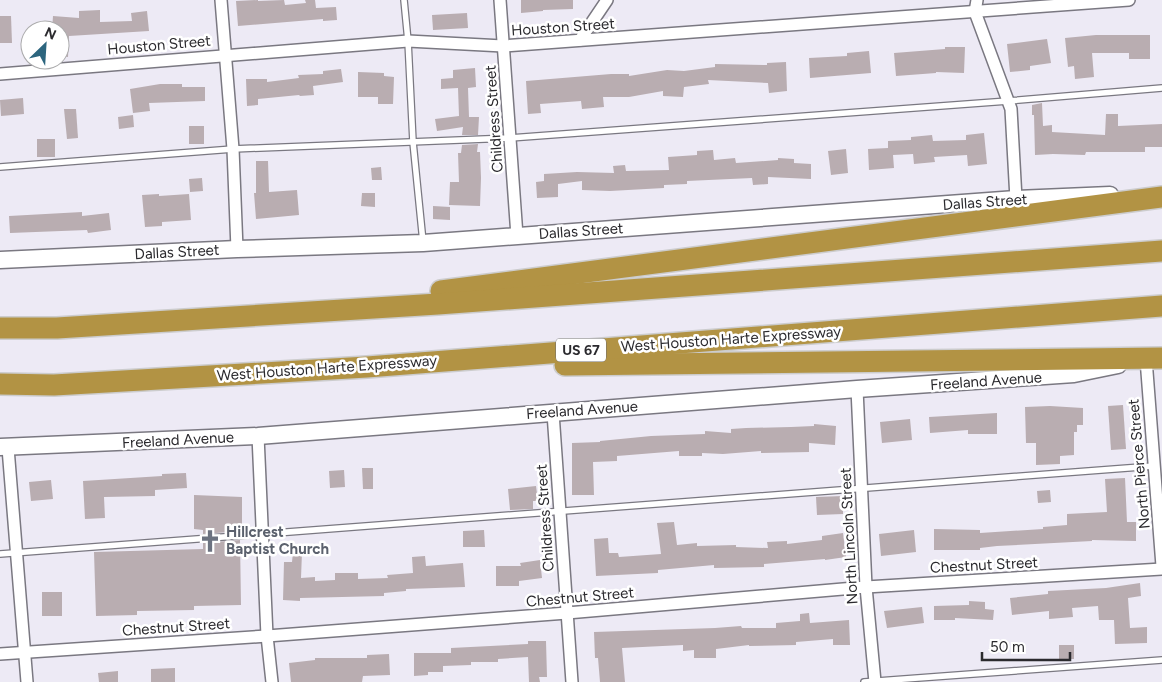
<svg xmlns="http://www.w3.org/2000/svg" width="1162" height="682" font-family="Figtree,sans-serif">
  <rect width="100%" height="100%" fill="#edeaf5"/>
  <g fill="#b9adb1">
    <path d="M258 0V1L284 0 285 5 306 3 305 0H315L316 8 336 7 337 20 323 21V19L238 26 236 1Z"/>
    <path d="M521 0H573V9L543 10V11L521 13Z"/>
    <path d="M100 10V22L132 21 131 13 147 11 149 31 69 36 68 57 60 56V30H52L53 16 79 18V11Z"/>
    <path d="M467 13 468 28 433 30 432 15Z"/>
    <path d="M0 16H11L12 43H0Z"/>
    <path d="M1096 35H1150V59H1129V53H1092L1094 77 1075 79 1074 66 1068 67 1065 38Z"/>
    <path d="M1047 39 1051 63 1030 66V70L1010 72 1007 44Z"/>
    <path d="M945 47H965L964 73 936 72V73L896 76 894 53 945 49Z"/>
    <path d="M869 51 871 73 810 78 809 58 847 56V53Z"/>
    <path d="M786 62 787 91 769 93 768 83 708 80 709 84 684 87 683 97 663 96V91L629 97H603L604 107 582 109 581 101 540 104 541 113 528 114 526 81 611 74H629V76L667 70 684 71 715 67V64L767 65V63Z"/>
    <path d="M475 68 476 87 468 88 469 117H479L478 135H462L463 127 437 131 435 119 459 116 458 88 441 89V79L453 78V70Z"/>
    <path d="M341 69 343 82 313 86 314 95 300 96 299 95 258 99V105L247 106 246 79H267V82L299 78 298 75 323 74V71Z"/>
    <path d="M358 72 384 73V76L394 77 393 104H378V97H358Z"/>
    <path d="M160 84H182V87H205V101L149 103 150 111 133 113 130 89Z"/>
    <path d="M23 98 24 114 1 116 0 100Z"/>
    <path d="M1042 103 1043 126 1052 125V132L1105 135 1106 114H1118V126L1162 124V147H1145V152H1086L1085 155 1053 154 1035 155 1034 115H1032V105Z"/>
    <path d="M64 109H76L78 138 67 139Z"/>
    <path d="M133 115 134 127 119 129 118 117Z"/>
    <rect x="189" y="126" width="15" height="18"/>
    <path d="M984 133 987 164 968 166 967 155 934 157 935 162 914 164 913 154 893 155 894 168 869 170 868 149 888 148V141L911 140V137L932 135 933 141 966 140V135Z"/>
    <rect x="37" y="139" width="18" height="18"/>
    <path d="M478 144 477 152H480L481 178 480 206 449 205 450 182H459L458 153H461L462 145Z"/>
    <path d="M846 149 848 173 831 175 828 151Z"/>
    <path d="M713 150 714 160 735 158 736 163 778 160V158L794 159V163L811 164V179L768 177V184L753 185 752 178 687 181V184L664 185V188L610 191 582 190V181L558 184V197L537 198 536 182 544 181V174L577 172 614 173 613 166 625 165 626 171 669 170 668 157 697 155V151Z"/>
    <path d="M256 161H268L269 192 297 190 299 215 256 219 254 193H256Z"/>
    <path d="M381 167 382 180H372L371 168Z"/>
    <path d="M202 178 203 191 190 192 189 179Z"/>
    <path d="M362 193H375V207L361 206Z"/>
    <path d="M159 194V196L189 194 191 220 162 222V226L145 227 142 195Z"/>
    <path d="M433 206 450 207V220L433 219Z"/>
    <path d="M82 212V216L109 213 111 230 88 233 87 230 10 233 9 216Z"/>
    <path d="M1123 405 1126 449 1111 450 1108 406Z"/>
    <path d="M1050 406 1083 408V425H1077V432H1074V455L1060 456V464L1036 465V443H1026L1025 407Z"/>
    <path d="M997 413V434H968V430L930 433 929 417Z"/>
    <path d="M910 419 912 440 882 443 880 422Z"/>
    <path d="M814 424 836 426 835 445 809 443V452L761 453V451L723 454 702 453V456H679V451L617 456V461L593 462 594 495H572V443L600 442V441L651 436 705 434V431L731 433V429L746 428 791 427 814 426Z"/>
    <path d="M362 468H373V489H363Z"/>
    <path d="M344 470 345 487 330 488 329 471Z"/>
    <path d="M186 473 187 488 155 490V496L104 497 105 518 85 519 83 481 162 476V474Z"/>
    <path d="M1125 478 1127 522H1136V541L1092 540V541L997 546 980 548V550H934V529L980 530V533L1043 529V527L1067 525V514L1107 512 1105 479Z"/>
    <path d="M51 480 53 499 31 501 29 482Z"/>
    <path d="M536 486 538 501H533V509L510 510 508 489Z"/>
    <path d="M1050 490 1051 502 1038 503 1037 491Z"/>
    <path d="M194 495 242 497V531L203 534V530L194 529Z"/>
    <path d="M843 496V514L817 515 816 497Z"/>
    <path d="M674 522 677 545 697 543V546L736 545V547L768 548 767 542 787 541V544L822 540V536L843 533 846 557 825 560V559L764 564V567L714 568V565L658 570V573L596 576 594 539 608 538 609 553H618L619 557 661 554 657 523Z"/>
    <path d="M484 530 485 547H463V531Z"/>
    <path d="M914 530 916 552 881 556 879 534Z"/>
    <path d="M240 540 241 605 194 606V610L137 611V615L96 616 94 552 203 549V543Z"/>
    <path d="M293 552H302L301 578 315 577V581L335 580V573H358V579L388 578 387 575 413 573 412 557 425 556 426 566 463 563 465 587 406 589V591L384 593V596L300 598V601L283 600 284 562H292Z"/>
    <path d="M540 560 542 578 519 581V586H496V566H521L520 563Z"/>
    <path d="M1140 583 1141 596 1128 598 1130 628 1147 627V643L1115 644 1114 620H1099L1098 606 1072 608 1073 617 1049 619V611L1012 615 1010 598 1048 594V591L1106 588Z"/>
    <rect x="42" y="592" width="20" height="24"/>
    <path d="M969 601 985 602V609L994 610 993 620 955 618V620H934V606L969 605Z"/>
    <path d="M922 607 924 623 887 628 884 611Z"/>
    <path d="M809 613 810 623 849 620 850 645H833V639L796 642V645L749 646V645L716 649V658H694V650L683 651V645L622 648 625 682H600L598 658H595L594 632 715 628 741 626 742 628H776V623L800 621V614Z"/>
    <path d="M528 641H546L547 677H539L540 682H529L528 657 498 659V662H471V665L443 666V672H428V675L414 676V653H451V648L528 644Z"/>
    <rect x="1059" y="645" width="15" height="14"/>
    <path d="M389 654 390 675 363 676 362 682H291L289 663 315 660V658H367V655Z"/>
    <path d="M175 668V682H151V669Z"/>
    <path d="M118 671V682H99L98 673Z"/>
  </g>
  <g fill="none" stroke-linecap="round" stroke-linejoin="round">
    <defs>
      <g id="lane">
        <path d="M404 0 408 41 413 142 423 242"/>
        <path d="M0 167 233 149 510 138 1008 101 1162 88"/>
        <path d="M0 554 1154 466"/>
        <path d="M864 682 1162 660"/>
      </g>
      <g id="street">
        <path d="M221 0 233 149 237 249"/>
        <path d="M500 0 517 236"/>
        <path d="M977 0 975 12 1011 109 1016 199"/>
        <path d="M580 40 607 0"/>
        <path d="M0 74 408 41 503 46 1129 0"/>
        <path d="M1146 359 1162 566"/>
        <path d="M857 389 866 587 875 682"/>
        <path d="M553 413 572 682"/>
        <path d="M258 436 267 636 272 682"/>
        <path d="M8 448 27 682"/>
        <path d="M0 654 267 636 567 613 866 587 1162 569"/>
      </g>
      <g id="secondary">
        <path d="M0 260 237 249 423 243 1016 199 1110 195"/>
        <path d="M0 447 258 436 857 389 1074 374 1118 365"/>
      </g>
      <g id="highway">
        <path d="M441 291 1162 197"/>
        <path d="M0 328H57L438 304 1162 251"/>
        <path d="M565 365 1162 358"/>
        <path d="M0 384 54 385 367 367 1162 306"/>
      </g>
    </defs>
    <use href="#lane" stroke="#7a7881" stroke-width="8"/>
    <use href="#street" stroke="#7a7881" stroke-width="14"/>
    <use href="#secondary" stroke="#7a7881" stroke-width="19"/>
    <use href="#highway" stroke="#cccccd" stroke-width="24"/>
    <use href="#lane" stroke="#fff" stroke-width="5.5"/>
    <use href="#street" stroke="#fff" stroke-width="11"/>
    <use href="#secondary" stroke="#fff" stroke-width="16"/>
    <use href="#highway" stroke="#b29344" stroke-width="21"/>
  </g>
  <defs>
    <symbol id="church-bare" viewBox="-9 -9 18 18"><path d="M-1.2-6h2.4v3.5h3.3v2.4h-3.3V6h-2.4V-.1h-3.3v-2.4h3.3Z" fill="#6b7280" stroke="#fff" stroke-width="2.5" paint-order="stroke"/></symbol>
  </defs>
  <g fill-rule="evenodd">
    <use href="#church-bare" x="194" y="525" width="32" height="32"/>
  </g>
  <g text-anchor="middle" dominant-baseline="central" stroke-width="5" stroke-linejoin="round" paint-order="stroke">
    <rect fill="#fff" stroke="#6b6a6d" stroke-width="1" x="556" y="338.5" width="50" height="23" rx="4"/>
    <g font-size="14" font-weight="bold" fill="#2b2a2e">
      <text x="581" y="350">US 67</text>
    </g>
    <g font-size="15" fill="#2b2a2e" stroke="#fff">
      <text transform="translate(563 27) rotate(-4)">Houston Street</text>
      <text transform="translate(159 45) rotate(-5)">Houston Street</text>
      <text transform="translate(494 119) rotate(-94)">Childress Street</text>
      <text transform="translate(985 202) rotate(-4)">Dallas Street</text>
      <text transform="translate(581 231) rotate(-4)">Dallas Street</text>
      <text transform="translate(177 252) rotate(-3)">Dallas Street</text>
      <text transform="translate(731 339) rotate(-4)">West Houston Harte Expressway</text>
      <text transform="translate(327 368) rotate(-4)">West Houston Harte Expressway</text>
      <text transform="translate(986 381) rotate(-4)">Freeland Avenue</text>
      <text transform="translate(582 410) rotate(-4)">Freeland Avenue</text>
      <text transform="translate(178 440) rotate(-3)">Freeland Avenue</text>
      <text transform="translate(1139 464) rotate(-95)">North Pierce Street</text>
      <text transform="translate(545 518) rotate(-94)">Childress Street</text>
      <text transform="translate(849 536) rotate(-93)">North Lincoln Street</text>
      <text transform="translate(984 565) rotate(-3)">Chestnut Street</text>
      <text transform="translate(580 597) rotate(-5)">Chestnut Street</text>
      <text transform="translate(176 627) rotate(-4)">Chestnut Street</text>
    </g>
    <g font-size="15" font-weight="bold" fill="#5b616d" stroke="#fff" text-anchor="start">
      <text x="226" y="532">Hillcrest<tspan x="226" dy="17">Baptist Church</tspan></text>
    </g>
  </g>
  <g transform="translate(45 45) rotate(25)"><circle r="24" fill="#ffffff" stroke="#aaaaab"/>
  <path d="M0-4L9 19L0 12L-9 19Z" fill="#2c657e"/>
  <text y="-8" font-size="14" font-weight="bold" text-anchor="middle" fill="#2b2a2e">N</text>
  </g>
  <path d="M982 652v8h88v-8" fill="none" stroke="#2b2a2e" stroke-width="2.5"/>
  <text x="990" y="652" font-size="15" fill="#2b2a2e" stroke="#ffffff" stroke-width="4" paint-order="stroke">50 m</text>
</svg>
